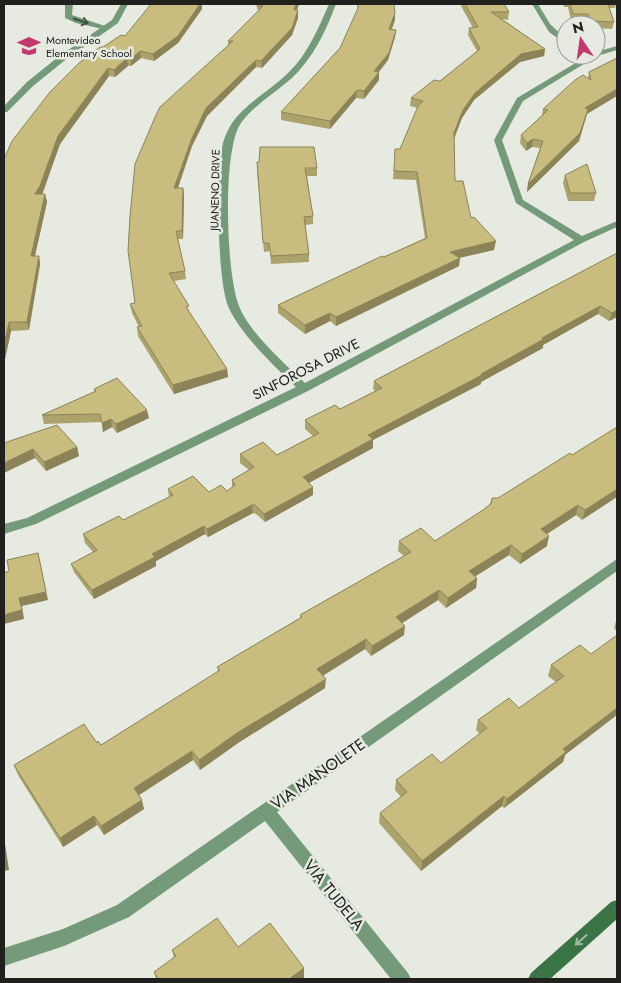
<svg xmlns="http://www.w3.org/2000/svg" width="621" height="983" font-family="Jost,sans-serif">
  <rect width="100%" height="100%" fill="#e6eae1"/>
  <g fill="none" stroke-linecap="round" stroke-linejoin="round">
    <path fill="#759a79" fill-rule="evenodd" d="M65 4H73L72 15 111 28 107 30 76 23 65 18Z"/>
    <g fill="#759a79" fill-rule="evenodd">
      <path d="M121 4H128L118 23 64 61 33 86 7 112H4V106L27 82 58 57 112 20Z"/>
      <path d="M329 4H336C326 31 313 58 292 78 275 93 254 105 241 123 222 149 226 275 239 306 249 332 284 363 305 383L574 240 516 203 494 140 517 98 589 55H596V52L617 46V50L597 56 523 101 502 140 523 200 582 236 617 221V227L584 242 308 391 36 524 4 534V524L27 518 296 387C274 366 240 334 228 306 217 278 216 174 223 143 225 136 228 129 232 123 246 103 269 91 286 75 307 56 318 29 329 4Z"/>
      <path d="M532 4H538L550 24 566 39V44L549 32Z"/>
      <path d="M617 559V571L277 812 408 973 411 979H391L265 821 129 917 64 946 4 966V948L63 929 117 905Z"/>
    </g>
    <path fill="#3a7444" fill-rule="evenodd" d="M617 900V919L550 979H528L531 973 611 902Z"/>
  </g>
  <g fill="#aca26c">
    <path d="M256 4H299L297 10H298V18L292 35 262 68 256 67 207 116 192 146 178 188H183L184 196 183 239H178L185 271 186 279 174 281 190 313 227 369 228 377 174 394 138 336 137 327H139L132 313 130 304 135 303 228 45V41L258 11Z"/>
    <path d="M357 4H394L395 20 391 29 396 30 395 37 388 60 379 72V80L364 99 356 98 330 129 281 120V112L340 48 358 10Z"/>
    <path d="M460 4H504L509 12 508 20 502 19 545 49 544 56 520 62 474 100 462 118 454 139 455 181 471 218 494 250 459 258V266L336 326 330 321 305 334 278 313V305L425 238 416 180 393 179 395 149H400L418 108 410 106 411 98 440 81 477 51 468 35 469 28H473Z"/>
    <path d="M563 4H616L615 8H609L614 22 612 29 596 28V25H588L587 21H571L568 7H564Z"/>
    <path d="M202 9 178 43 154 61 141 58 131 66H128L115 77 109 76 60 144 42 194H45L47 202 35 256H39L40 264 29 330 11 331 4 364V159L103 47 125 36Z"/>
    <path d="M617 58 587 114 579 141 527 192 528 184 540 148 532 147 526 151 520 143 521 135 542 116 543 109 588 78 589 72Z"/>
    <path d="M317 168V176H307L313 216V224L305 225 309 254V262L271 264 270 251 264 252 257 170Z"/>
    <path d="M565 175 596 193 594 201H568L563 183Z"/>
    <path d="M617 253V317L609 321 598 314 543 345V348L481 382V384L373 440V448L309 483 313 495 265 522 256 514 253 513 208 537 205 534 156 561V566L94 599 74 572 71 564 93 552 85 543 83 534 123 520 169 497 168 489 209 492 227 491 232 488V480L249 470 240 463V454L277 455 313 436 305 429V420L340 409 375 391 373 389 374 381Z"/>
    <path d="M94 389 149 418 117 433 112 427 103 432 102 422 44 424 42 415 94 392Z"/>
    <path d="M617 427 582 520 576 515 547 534V546L520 564 509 555 475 576 477 578 476 588 446 608 438 600 402 623 404 635 371 656 365 649 323 676 325 688 238 743 200 770 193 760 139 795 144 809 104 835 97 825 63 847 18 775 14 765 97 743 101 745 218 672 217 667 300 618V615L404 556 398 551 399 541H435L483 510 490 504 492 498H498L572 455Z"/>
    <path d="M4 443 77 447 79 456 46 471 35 458Z"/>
    <path d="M617 618V631L614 628Z"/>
    <path d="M580 645 565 755 563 762 504 808 502 806 421 871 379 823 380 813 401 797 395 790 396 780 441 763 480 734 476 730 478 720 519 708 556 682 548 676 551 665Z"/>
    <path d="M238 947 304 968V978L302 979H156L154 972 174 958 172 950Z"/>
  </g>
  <g fill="#8c8458">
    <path d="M200 4H202V9L178 43 154 61 153 54Z"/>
    <path d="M296 4H299L294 17V10Z"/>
    <path d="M298 10V18L292 35 262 68 261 61Z"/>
    <path d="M395 13V20L389 37V29Z"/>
    <path d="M396 30 395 37 388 60 373 79 374 71Z"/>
    <path d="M545 49 544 56 520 62 474 100 462 118 453 141 454 133 463 110 475 93 521 54Z"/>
    <path d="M140 51 141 58 131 66V59Z"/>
    <path d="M127 58 128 66 115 77 114 70Z"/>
    <path d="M256 60V67L207 116 192 146 175 196 174 188 192 138 206 108Z"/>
    <path d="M108 68 109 76 60 144 42 195 35 194 58 136Z"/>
    <path d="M379 72V80L364 99V91Z"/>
    <path d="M617 89V96L587 114 579 141 527 192 528 184 585 108Z"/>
    <path d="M357 90 356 98 330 129V121Z"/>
    <path d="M533 139 532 147 526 151 527 143Z"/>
    <path d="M183 188 184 196 183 239 182 231Z"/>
    <path d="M45 194 47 202 33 264 31 256Z"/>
    <path d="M496 241 494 250 449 260 450 252Z"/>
    <path d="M39 256 40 264 29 330 27 322Z"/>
    <path d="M460 258 459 266 336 326V317Z"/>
    <path d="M600 306 598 314 543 345V348L481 382V384L373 440V448L303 486V477L368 435 481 374 542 338Z"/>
    <path d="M617 310V317L609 321 612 313Z"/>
    <path d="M330 313V321L305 334V325Z"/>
    <path d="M9 322 11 331 4 364V346Z"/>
    <path d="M227 369 228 377 174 394 173 385Z"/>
    <path d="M147 410 149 418 117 433 116 424Z"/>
    <path d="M111 419 112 427 103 432 102 423Z"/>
    <path d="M77 447 79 456 46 471 44 462Z"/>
    <path d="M33 449 35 458 4 473V463Z"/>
    <path d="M313 487V495L265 522 264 514Z"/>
    <path d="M617 489V497L582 520 585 510Z"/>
    <path d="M252 505 253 513 208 537 207 529Z"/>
    <path d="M578 505 576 515 539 539 541 529Z"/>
    <path d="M204 526 205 534 156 561V566L94 599 92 590 152 554Z"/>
    <path d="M549 536 547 546 520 564 522 554Z"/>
    <path d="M511 545 509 555 468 581 469 571Z"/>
    <path d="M38 553 48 600 22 606 24 619 4 624V615L19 598Z"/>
    <path d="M477 578 476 588 446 608 448 598Z"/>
    <path d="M439 590 438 600 396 627V617Z"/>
    <path d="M405 626 404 635 371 656 372 646Z"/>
    <path d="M366 639 365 649 317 679V669Z"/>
    <path d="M326 679 325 688 238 743 200 770 199 760 237 733Z"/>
    <path d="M617 708V715L565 755 563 762 504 808 507 799 563 749Z"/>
    <path d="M192 751 193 760 136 797 134 788Z"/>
    <path d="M504 796 502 806 421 871 422 861Z"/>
    <path d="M142 800 144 809 104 835 101 826Z"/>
    <path d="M94 816 97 825 63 847 60 838Z"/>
    <path d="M4 837 9 870 4 871Z"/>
    <path d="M304 968V978L302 979H289Z"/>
  </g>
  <g fill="#c8bc7e" stroke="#8c8458">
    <path d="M151 4H200L178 36 153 54 140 51 131 59 127 58 114 70 108 68 58 136 40 186 35 194H45L31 256H39L27 322H9L4 346V159L12 141 50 92 79 63 100 47H103L121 35 125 36Z"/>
    <path d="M258 4H296L294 10H298L292 28 261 61 256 60 206 108 192 138 174 188H183L182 231H176L185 271 169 273 189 306 186 307 227 369 173 385 137 327 142 326 130 304 135 303 128 251 130 216 135 164 156 115 160 107 233 41H228L263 6H258Z"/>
    <path d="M358 4H394L395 13 389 29 396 30 389 53 374 71 379 72 364 91 357 90 330 121 281 112 340 48 358 8Z"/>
    <path d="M465 4H504L509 12H491L545 49 521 54 475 93 463 110 454 133 455 181H463L471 218 474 217 496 241 450 252 460 258 336 317 330 313 305 325 278 305 382 256 384 257 427 238 417 172 394 171 395 149H400L418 106 423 101 411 98 434 80 440 81 480 49 469 28 478 27Z"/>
    <path d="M570 4H608L614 22 590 21 588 14H573Z"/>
    <path d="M617 58V89L585 108 588 109 580 133 528 184 543 141 533 139 527 143 521 135 548 110 543 109 575 80 583 75 591 80 589 72Z"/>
    <path d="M260 147H314L317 168H305L313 216 304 217 309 254 271 256 269 243H263L257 162H259Z"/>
    <path d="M587 164 596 193H570L565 175Z"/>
    <path d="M617 253V310L612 313 600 306 542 338 544 339 481 374 482 375 368 435 373 439 303 477 313 487 264 514 255 505H252L207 529 204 526 152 554 155 557 92 590 71 564 97 550 83 534 119 516 123 520 173 495 168 489 193 476 209 492 221 485 227 491 235 485 232 480 254 467 240 454 263 442 277 455 319 433 305 420 335 405 340 409 382 388 374 381Z"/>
    <path d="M117 378 147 410 116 424 111 419 102 423 100 414 42 415 96 391 94 389Z"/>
    <path d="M57 425 77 447 44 462 33 449 4 463V443Z"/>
    <path d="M617 427V489L585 510 578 505 541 529 549 536 522 554 511 545 469 571 477 578 448 598 439 590 396 617 405 626 372 646 366 639 317 669 326 679 237 733 199 760 192 751 134 788 142 800 101 826 94 816 60 838 14 765 84 724 97 743 98 741 101 745 220 670 217 667 302 617 300 615 411 552 399 541 421 528 435 541 483 510 491 504 492 498H498L570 453 572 455Z"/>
    <path d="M38 553 46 592 19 598 22 610 4 615V573L9 571 7 560Z"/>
    <path d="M617 635V708L563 749 566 752 507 799 504 796 422 861 380 813 407 792 396 780 432 754 441 763 487 728 478 720 509 698 519 708 564 676 551 665 580 645 591 654Z"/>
    <path d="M217 918 238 947 270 923 304 968 289 979H158L154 972 176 956 172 950Z"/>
  </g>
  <defs><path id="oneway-shaft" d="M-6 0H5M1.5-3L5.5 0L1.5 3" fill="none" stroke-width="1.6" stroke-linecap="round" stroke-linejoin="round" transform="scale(1.25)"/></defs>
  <use stroke="#425142" href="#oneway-shaft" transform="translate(81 21) rotate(18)"/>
  <use stroke="#a1bba2" href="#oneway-shaft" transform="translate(581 940) rotate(138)"/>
  <defs>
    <symbol id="school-bare" viewBox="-9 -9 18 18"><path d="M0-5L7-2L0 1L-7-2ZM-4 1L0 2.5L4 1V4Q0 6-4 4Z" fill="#c3386e" stroke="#e6eae1" stroke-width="2.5" paint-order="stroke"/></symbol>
  </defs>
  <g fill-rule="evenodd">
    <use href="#school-bare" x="13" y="30" width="32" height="32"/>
  </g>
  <g text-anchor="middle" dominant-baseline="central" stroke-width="5" stroke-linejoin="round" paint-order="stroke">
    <g font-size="11" fill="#20211e" stroke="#e6eae1" text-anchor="start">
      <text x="46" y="40">Montevideo<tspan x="46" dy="13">Elementary School</tspan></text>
    </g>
    <g font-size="11" fill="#20211e" stroke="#e6eae1">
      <text transform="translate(215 190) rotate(-89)">JUANENO DRIVE</text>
    </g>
    <g font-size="14" fill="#20211e" stroke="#e6eae1">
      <text transform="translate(306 369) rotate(-27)">SINFOROSA DRIVE</text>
    </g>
    <g font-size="16" fill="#20211e" stroke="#e6eae1">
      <text transform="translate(318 774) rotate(-35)">VIA MANOLETE</text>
      <text transform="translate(334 895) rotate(51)">VIA TUDELA</text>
    </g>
  </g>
  <rect width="621" height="983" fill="none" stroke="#20211e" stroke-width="10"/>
  <g transform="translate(581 40) rotate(347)"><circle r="24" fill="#e6eae1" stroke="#979a93"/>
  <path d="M0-4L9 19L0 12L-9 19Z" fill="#c3386e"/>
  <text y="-8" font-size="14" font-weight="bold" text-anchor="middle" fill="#20211e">N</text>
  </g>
</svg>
